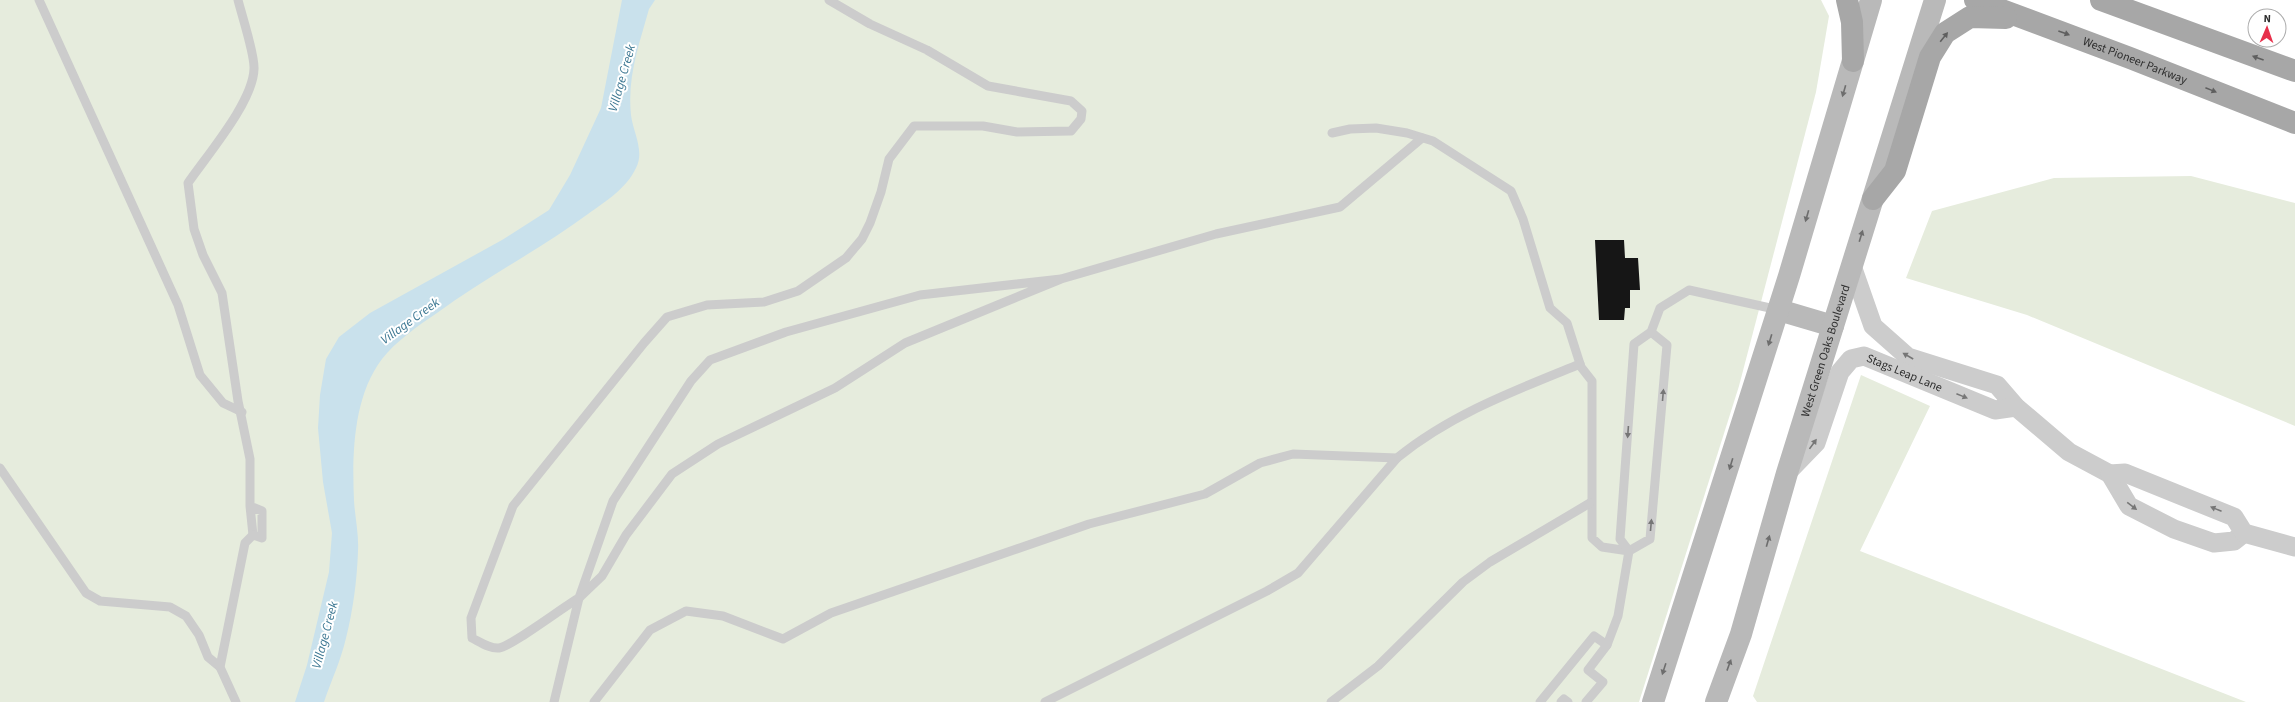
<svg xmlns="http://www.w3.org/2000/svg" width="2295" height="702" font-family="'Source Sans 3',sans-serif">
  <rect width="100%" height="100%" fill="#fff"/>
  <g fill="#e6ecdd">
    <path d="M0 0H1821L1829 16 1816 92 1739 386 1639 702H0Z"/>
    <path d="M2191 176 2295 203V426L2027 315 1906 278 1932 211 2054 178Z"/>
    <path d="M1861 375 1930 406 1860 551 2246 702H1757L1753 696Z"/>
  </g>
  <path fill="#c9e1ec" d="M622 0H655L649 9C639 45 627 77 631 115 633 132 645 151 636 168 626 189 606 201 588 214 539 250 486 277 437 313 419 325 395 342 382 359 353 397 352 455 354 501 355 517 359 535 358 551 357 580 353 610 346 638 341 660 331 681 324 702H295L307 665 329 572 332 533 323 482 318 428 320 395 326 359 339 337 370 313 502 240 549 210 570 175 601 108Z"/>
  <path fill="#161616" d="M1595 240H1624L1625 258H1638L1640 290H1630V308H1625L1624 320H1599Z"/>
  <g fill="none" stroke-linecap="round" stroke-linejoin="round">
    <g stroke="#ccc" stroke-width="9">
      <path d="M39 0 178 305 200 375 223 403 242 412"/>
      <path d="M238 0C242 16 255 55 254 69 253 102 208 154 188 183L194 229 203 255 222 293 238 401 250 459V506L253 535 262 538V511L250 506"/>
      <path d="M1332 133 1350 129 1376 128 1407 133 1433 141 1511 191 1523 219 1550 308 1567 323 1581 367 1592 381V538L1602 547 1629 551 1650 539 1667 345 1651 332"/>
      <path d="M1061 279 905 343 835 388 718 444 672 474 626 535 602 576 579 598 613 501 691 381 710 360 786 332 920 295 1061 279 1216 234 1340 207 1422 138"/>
      <path d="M0 468 86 593 100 601 170 607 186 616 199 635 208 657 220 667"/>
      <path d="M579 598C563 607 512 646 499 648 490 649 480 642 472 638L471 618 513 506 644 343 667 317 707 305 764 302 798 291 846 258 862 239 870 223 881 192 889 159 914 126H983L1017 132 1071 131 1081 119 1082 111 1071 101 988 86 927 50 870 24 829 0"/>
      <path d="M236 702 220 667 245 543 253 535"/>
      <path d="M554 702 579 598"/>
      <path d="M594 702 650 630 686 611 723 616 783 639 831 613 1089 524 1205 494 1260 463 1293 454 1397 458C1451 414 1516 390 1580 364"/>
      <path d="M1045 702 1267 591 1298 573 1397 458"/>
      <path d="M1331 702 1378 666 1463 582 1490 562 1590 503"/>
      <path d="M1540 702 1594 636 1607 645"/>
      <path d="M1561 702 1564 699 1568 702"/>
      <path d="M1586 702 1603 682 1588 670 1607 645 1618 616 1629 551 1620 539 1634 344 1651 332 1660 308 1689 290 1779 310"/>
    </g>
    <g stroke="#ccc" stroke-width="19">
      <path d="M1852 266 1873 326 1908 357 1997 385 2016 407 2069 452 2110 474 2129 506 2174 529 2214 543 2234 541 2244 533"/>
      <path id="s1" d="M1787 473 1816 443 1840 372 1851 359 1864 356 1995 410 2016 407"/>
      <path d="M2110 474 2125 473 2234 517 2244 533 2295 547"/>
    </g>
    <g stroke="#b9b9b9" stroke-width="22">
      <path d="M1779 310 1833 326"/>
      <path d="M1653 702 1789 276 1871 0"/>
      <path id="s2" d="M1716 702 1741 634 1787 473 1935 0"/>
    </g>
    <g stroke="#a7a7a7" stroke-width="22">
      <path d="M1847 0 1852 22 1853 61"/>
      <path id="s3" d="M1975 0 2130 58 2295 123"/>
      <path d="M2101 0 2295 71"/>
      <path d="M1873 199 1895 171 1930 57 1945 33 1970 17 2006 18"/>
    </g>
  </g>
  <defs><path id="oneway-solid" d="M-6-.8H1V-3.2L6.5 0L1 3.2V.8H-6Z"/></defs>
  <g fill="#5f5f5f">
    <use href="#oneway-solid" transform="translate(2064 33) rotate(20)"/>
    <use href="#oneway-solid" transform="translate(1944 37) rotate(-51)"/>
    <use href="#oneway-solid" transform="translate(2258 58) rotate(-160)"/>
    <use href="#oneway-solid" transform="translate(2211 90) rotate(22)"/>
  </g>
  <g fill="#6d6d6d">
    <use href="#oneway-solid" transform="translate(1844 91) rotate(106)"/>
    <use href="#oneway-solid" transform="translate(1807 216) rotate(106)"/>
    <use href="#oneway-solid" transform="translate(1861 236) rotate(-73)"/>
    <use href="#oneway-solid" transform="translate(1770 340) rotate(107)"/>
    <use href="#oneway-solid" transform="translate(1731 464) rotate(107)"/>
    <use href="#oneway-solid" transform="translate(1768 541) rotate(-74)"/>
    <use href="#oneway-solid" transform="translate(1729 665) rotate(-70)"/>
    <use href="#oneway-solid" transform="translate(1664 669) rotate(108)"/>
  </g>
  <g fill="#767676">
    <use href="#oneway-solid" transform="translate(1908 356) rotate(-150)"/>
    <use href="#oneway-solid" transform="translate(1663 395) rotate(-85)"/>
    <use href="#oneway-solid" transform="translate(1962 396) rotate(22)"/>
    <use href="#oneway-solid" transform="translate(1628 432) rotate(94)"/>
    <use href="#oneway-solid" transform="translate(1813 444) rotate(-54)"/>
    <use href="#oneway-solid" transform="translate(2132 506) rotate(37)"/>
    <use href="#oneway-solid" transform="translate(2216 509) rotate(-158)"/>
    <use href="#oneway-solid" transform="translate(1651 525) rotate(-85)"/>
  </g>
  <g text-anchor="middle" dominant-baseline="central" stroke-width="4" stroke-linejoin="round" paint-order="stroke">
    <g font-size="12" fill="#2f2f2f" stroke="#fff">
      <text stroke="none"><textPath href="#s3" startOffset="171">West Pioneer Parkway</textPath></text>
      <text stroke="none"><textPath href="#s2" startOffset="368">West Green Oaks Boulevard</textPath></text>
      <text stroke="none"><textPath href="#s1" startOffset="191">Stags Leap Lane</textPath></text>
    </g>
    <g font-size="13" font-style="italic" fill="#3c7792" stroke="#fff">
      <text transform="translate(622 78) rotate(-74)">Village Creek</text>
      <text transform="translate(410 321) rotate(-36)">Village Creek</text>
      <text transform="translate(325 635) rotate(-75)">Village Creek</text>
    </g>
  </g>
  <g transform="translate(2267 28) rotate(2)"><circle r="19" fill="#ffffff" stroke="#acacac"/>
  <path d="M0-3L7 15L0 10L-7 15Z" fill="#e7304b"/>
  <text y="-6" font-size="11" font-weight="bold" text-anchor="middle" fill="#2f2f2f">N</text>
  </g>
</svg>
